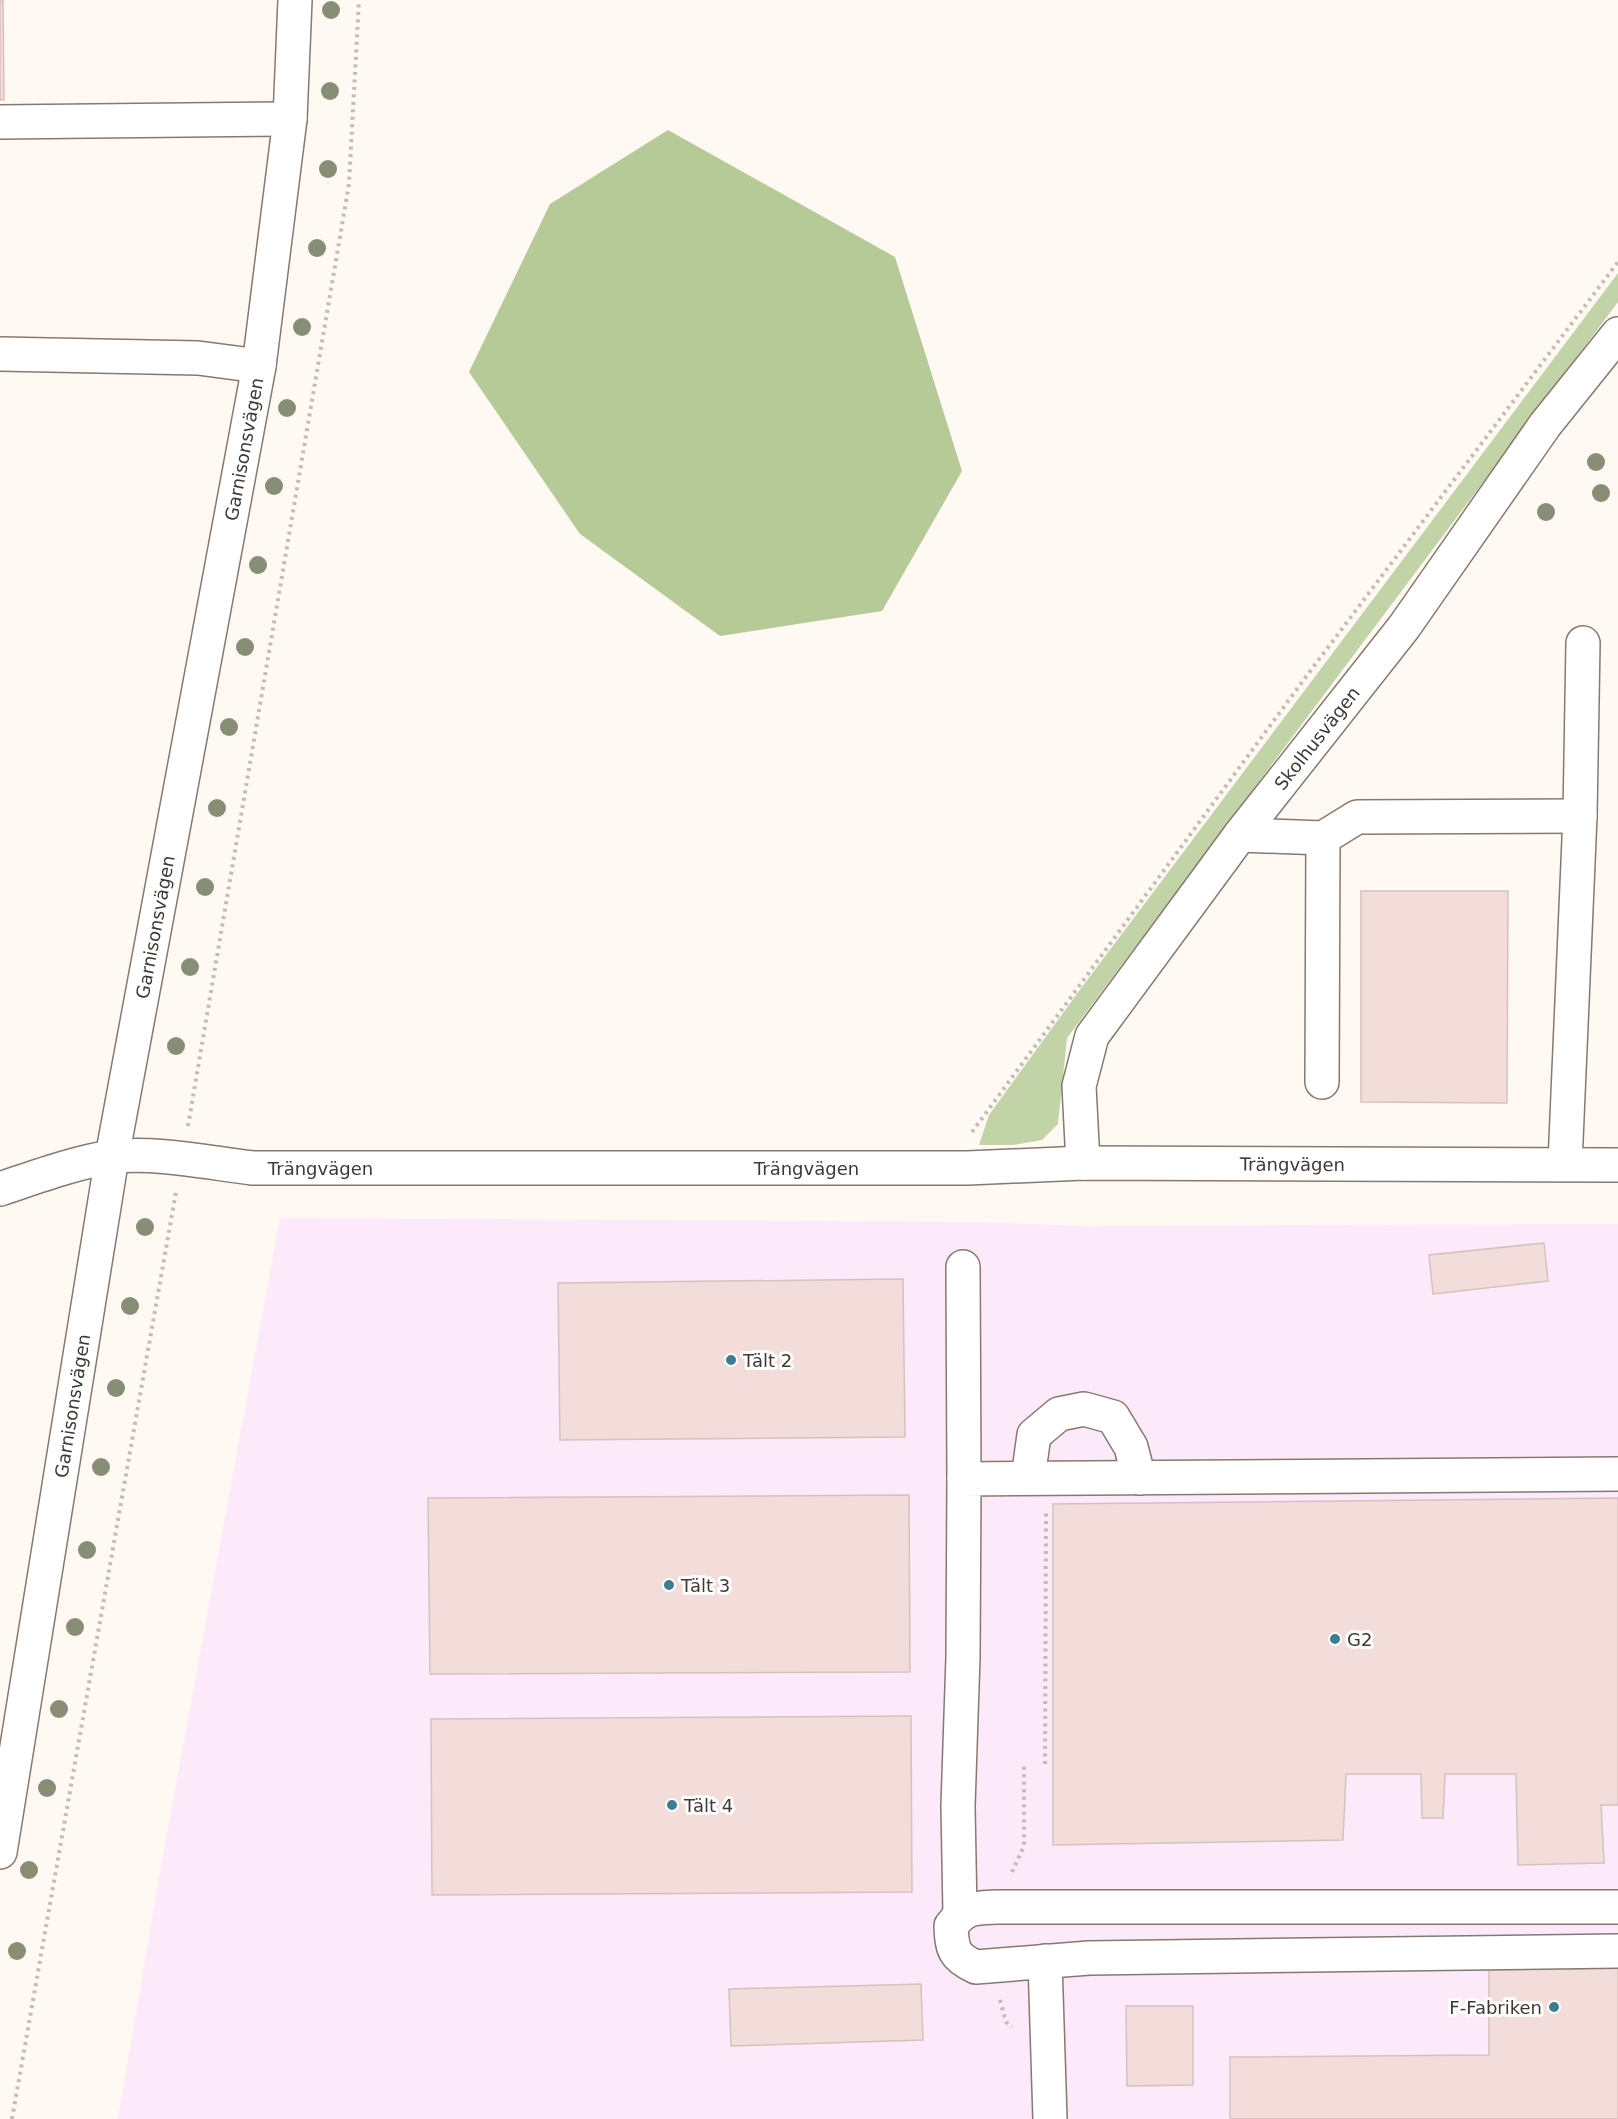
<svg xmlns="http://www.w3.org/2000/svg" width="1618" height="2119" font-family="'DejaVu Sans',sans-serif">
  <rect width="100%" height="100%" fill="#fff8f3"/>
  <path fill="#fce9f9" d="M280 1218 979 1222 1084 1226 1618 1224V2119H118L160 1872Z"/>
  <path fill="#c2d4a7" d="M1618 273V302L1067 1038 1058 1124 1042 1140 1013 1145H979L989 1115 1079 991Z"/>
  <path fill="#b5ca96" d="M668 130 895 257 962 471 882 611 720 636 580 534 469 372 550 204Z"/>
  <g fill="#f3ddda" stroke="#d6c1be" stroke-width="1.5">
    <path d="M0 0H3L4 100H0Z"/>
    <path d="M1361 891H1508L1507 1103 1361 1102Z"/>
    <path d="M1544 1243 1548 1281 1433 1294 1429 1255Z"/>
    <path d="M903 1279 905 1437 560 1440 558 1283Z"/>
    <path d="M909 1495 910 1672 430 1674 428 1498Z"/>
    <path d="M1618 1498V1805H1601L1604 1863 1518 1865 1516 1774H1445L1443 1818H1422L1421 1774H1346L1343 1840 1053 1845V1504Z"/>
    <path d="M911 1716 912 1892 432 1895 431 1719Z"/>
    <path d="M1489 1958H1618V2119H1230V2057L1489 2055Z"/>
    <path d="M921 1984 923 2040 731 2046 729 1989Z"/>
    <path d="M1126 2006H1193V2085L1127 2086Z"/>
  </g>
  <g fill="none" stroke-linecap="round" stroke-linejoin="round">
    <defs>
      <g id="minor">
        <path d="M0 122 290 119"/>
        <path d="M0 354 198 358 259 366"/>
        <path d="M1240 835 1323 838"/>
        <path d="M1322 1082 1323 838 1357 817 1580 816"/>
        <path id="s1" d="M1083 1163 1079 1086 1092 1036 1240 835 1404 627 1545 425 1618 334"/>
        <path d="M1565 1164 1580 816 1583 643"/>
        <path id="s2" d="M0 1189C36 1177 73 1163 111 1157 153 1151 210 1163 253 1168H968L1083 1163 1618 1165"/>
        <path d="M963 1267 964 1479"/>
        <path d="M1028 1478 1034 1435 1059 1414 1084 1409 1113 1417 1131 1447 1139 1478"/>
        <path id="s3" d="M0 1852 112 1157 259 366 290 119 295 0"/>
        <path d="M1618 1907H996C974 1908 965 1907 951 1926 952 1950 954 1957 976 1967L1089 1958 1618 1951"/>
        <path d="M960 1914 958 1806 963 1657 964 1479 1618 1474"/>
        <path d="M1045 1961 1050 2119"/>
      </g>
    </defs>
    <use href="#minor" stroke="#87796d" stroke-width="36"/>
    <g stroke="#c2bcb7" stroke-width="4" stroke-dasharray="3 4.5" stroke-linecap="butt">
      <path d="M188 1126 349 184 359 0"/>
      <path d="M972 1132 1308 674 1618 262"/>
      <path d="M1045 1764 1046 1513"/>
      <path d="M1012 1872 1024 1846V1765"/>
      <path d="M1000 2000 1006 2022 1012 2027"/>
      <path d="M12 2119 176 1192"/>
    </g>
    <use href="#minor" stroke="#fff" stroke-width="33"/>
  </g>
  <g fill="#888d76">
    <circle cx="331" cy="10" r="9"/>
    <circle cx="330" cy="91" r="9"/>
    <circle cx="328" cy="169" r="9"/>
    <circle cx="317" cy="248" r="9"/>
    <circle cx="302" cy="327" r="9"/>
    <circle cx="287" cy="408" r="9"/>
    <circle cx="1596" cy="462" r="9"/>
    <circle cx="274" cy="486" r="9"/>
    <circle cx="1601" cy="493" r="9"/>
    <circle cx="1546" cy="512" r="9"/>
    <circle cx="258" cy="565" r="9"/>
    <circle cx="245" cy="647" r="9"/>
    <circle cx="229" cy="727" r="9"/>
    <circle cx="217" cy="808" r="9"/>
    <circle cx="205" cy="887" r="9"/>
    <circle cx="190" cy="967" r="9"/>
    <circle cx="176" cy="1046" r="9"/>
    <circle cx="145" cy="1227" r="9"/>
    <circle cx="130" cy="1306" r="9"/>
    <circle cx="116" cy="1388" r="9"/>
    <circle cx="101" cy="1467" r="9"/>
    <circle cx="87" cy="1550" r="9"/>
    <circle cx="75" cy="1627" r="9"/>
    <circle cx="59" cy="1709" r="9"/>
    <circle cx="47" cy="1788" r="9"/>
    <circle cx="29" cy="1870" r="9"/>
    <circle cx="17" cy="1951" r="9"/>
  </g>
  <g fill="#3b7e8f" stroke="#fff" stroke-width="2">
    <circle cx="731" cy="1360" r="6"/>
    <circle cx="669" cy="1585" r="6"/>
    <circle cx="1335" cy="1639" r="6"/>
    <circle cx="672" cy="1805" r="6"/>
    <circle cx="1554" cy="2007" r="6"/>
  </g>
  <g text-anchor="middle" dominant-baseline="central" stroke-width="6" stroke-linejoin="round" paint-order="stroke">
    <g font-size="18" fill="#3f3934" stroke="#fff">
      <text stroke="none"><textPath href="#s3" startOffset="1424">Garnisonsvägen</textPath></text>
      <text stroke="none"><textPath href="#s1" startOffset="502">Skolhusvägen</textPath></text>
      <text stroke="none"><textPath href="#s3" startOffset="938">Garnisonsvägen</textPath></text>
      <text stroke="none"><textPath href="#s2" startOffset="1298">Trängvägen</textPath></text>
      <text stroke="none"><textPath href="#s2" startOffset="326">Trängvägen</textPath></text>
      <text stroke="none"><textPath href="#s2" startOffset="812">Trängvägen</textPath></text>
      <text stroke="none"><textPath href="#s3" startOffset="452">Garnisonsvägen</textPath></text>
    </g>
    <g font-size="18" fill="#3f3934" stroke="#fff" text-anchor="start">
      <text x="743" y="1360">Tält 2</text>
      <text x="681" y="1585">Tält 3</text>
      <text x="1347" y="1639">G2</text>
      <text x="684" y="1805">Tält 4</text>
      <text x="1542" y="2007" text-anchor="end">F-Fabriken</text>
    </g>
  </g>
</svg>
